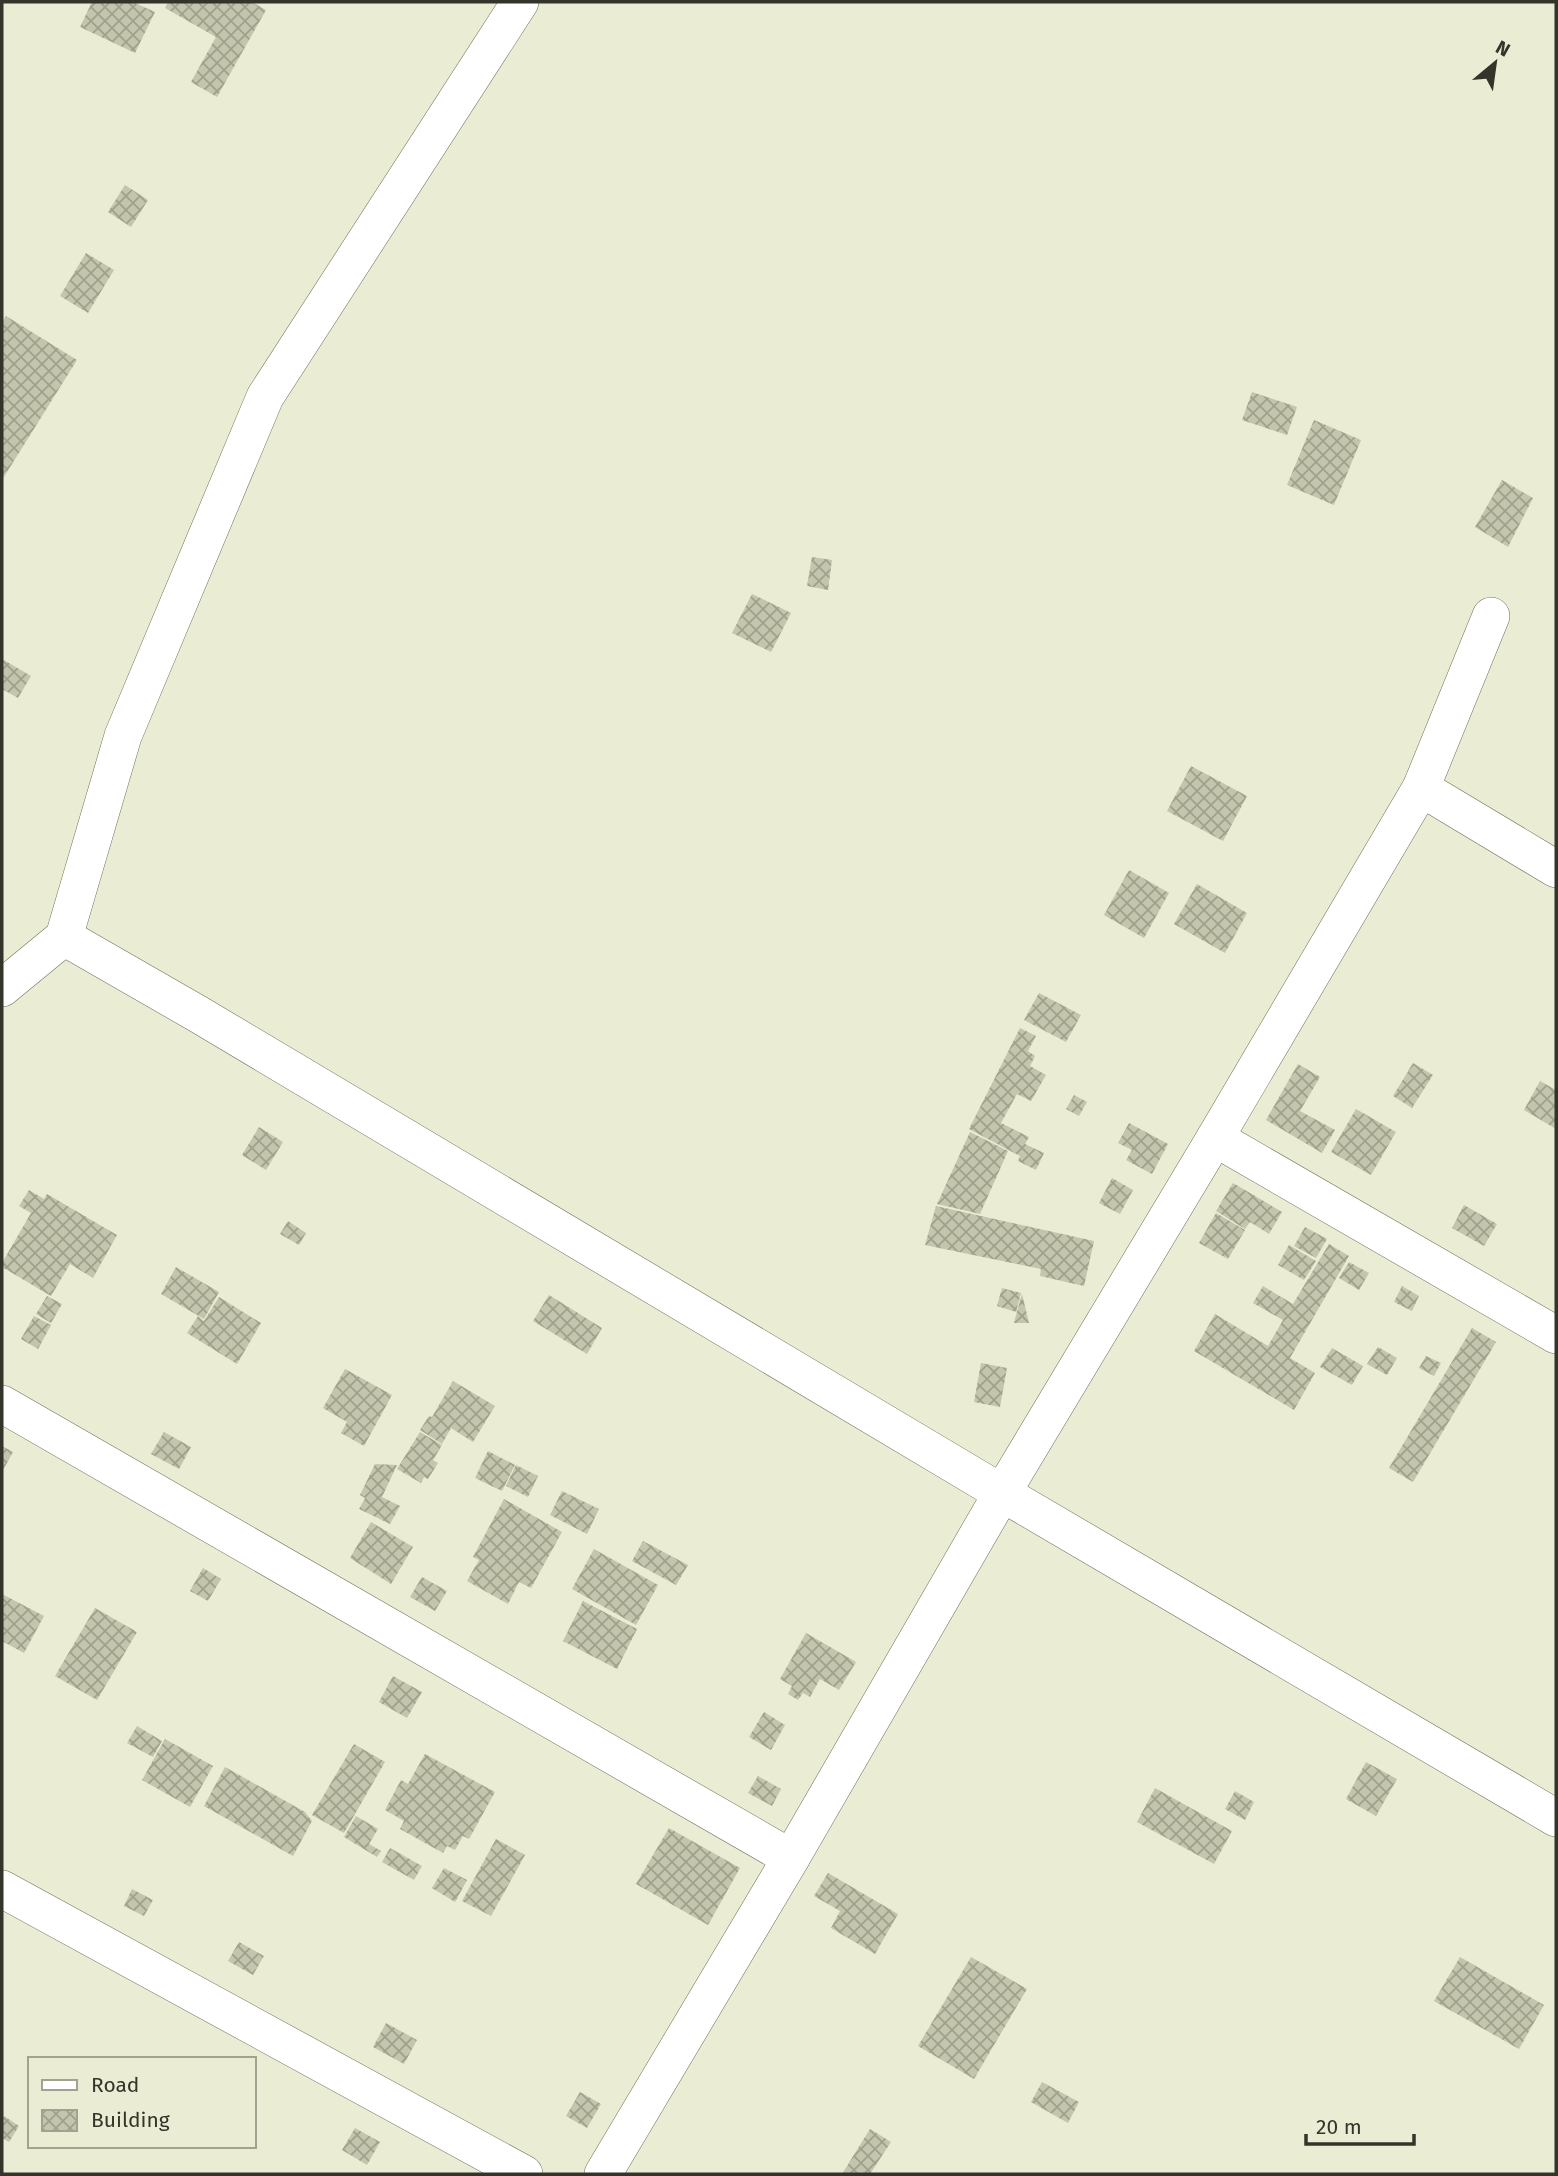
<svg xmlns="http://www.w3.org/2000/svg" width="1558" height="2176" font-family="'Fira Sans',sans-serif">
  <defs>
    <pattern id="building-cross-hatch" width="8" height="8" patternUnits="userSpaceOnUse" patternTransform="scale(1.75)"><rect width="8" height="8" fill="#c3c5ac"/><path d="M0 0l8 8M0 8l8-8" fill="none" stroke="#9fa18c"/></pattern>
  </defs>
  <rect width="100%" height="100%" fill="#eaecd3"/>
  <g fill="url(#building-cross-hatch)">
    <path d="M92 2H133L155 12 135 53 80 27Z"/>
    <path d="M168 2H252L266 10 217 97 191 82 216 37 165 8Z"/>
    <path d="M125 185 148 200 131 227 108 212Z"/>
    <path d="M86 253 114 270 88 313 60 296Z"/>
    <path d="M6 316 77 360 2 480V323Z"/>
    <path d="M1252 392 1297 407 1287 435 1242 420Z"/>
    <path d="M1314 420 1361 440 1334 505 1287 485Z"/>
    <path d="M1502 480 1533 498 1508 547 1475 527Z"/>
    <path d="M812 557 832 560 828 590 807 586Z"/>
    <path d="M752 594 791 613 771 652 732 633Z"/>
    <path d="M2 659 31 676 18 698 2 689Z"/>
    <path d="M1191 766 1247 796 1223 841 1167 811Z"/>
    <path d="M1129 870 1169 893 1144 938 1104 915Z"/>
    <path d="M1197 884 1247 913 1225 953 1174 924Z"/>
    <path d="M1039 993 1081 1015 1066 1042 1024 1020Z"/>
    <path d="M1020 1028 1036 1036 1028 1051 1035 1056 1030 1066 1046 1075 1031 1101 1017 1094 1001 1123 1029 1137 1025 1144 1044 1153 1036 1170 1018 1161 1020 1156 969 1129Z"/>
    <path d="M1413 1063 1433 1075 1412 1108 1393 1096Z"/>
    <path d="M1298 1064 1320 1077 1300 1111 1335 1130 1322 1153 1266 1120Z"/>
    <path d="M1540 1081 1556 1090V1129L1524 1110Z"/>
    <path d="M1074 1095 1087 1102 1079 1116 1066 1109Z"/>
    <path d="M1356 1109 1396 1132 1371 1175 1331 1152Z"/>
    <path d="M1129 1123 1168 1144 1152 1174 1126 1160 1132 1150 1118 1143Z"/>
    <path d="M259 1127 283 1142 266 1170 242 1155Z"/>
    <path d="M970 1132 1008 1151 980 1214 937 1204Z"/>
    <path d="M1112 1178 1133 1190 1120 1214 1099 1203Z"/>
    <path d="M1233 1183 1282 1212 1269 1234 1250 1222 1245 1229 1216 1211Z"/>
    <path d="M29 1190 44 1199 47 1194 117 1235 93 1278 70 1264 51 1296 2 1267V1263L31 1213 19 1206Z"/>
    <path d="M1464 1205 1497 1224 1484 1246 1452 1228Z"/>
    <path d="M936 1206 1094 1241 1084 1286 1040 1276 1041 1269 925 1245Z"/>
    <path d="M1216 1213 1245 1230 1228 1259 1199 1243Z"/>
    <path d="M288 1221 306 1233 299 1245 280 1234Z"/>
    <path d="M1305 1227 1327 1239 1316 1258 1294 1246Z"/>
    <path d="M1329 1244 1349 1256 1290 1358 1315 1373 1294 1410 1194 1351 1215 1314 1268 1346 1283 1320 1253 1303 1263 1286 1293 1304Z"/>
    <path d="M1289 1245 1316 1261 1304 1280 1278 1265Z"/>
    <path d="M1349 1262 1369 1273 1359 1290 1339 1278Z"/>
    <path d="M176 1267 219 1292 204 1319 161 1294Z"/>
    <path d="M1402 1286 1419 1296 1412 1311 1394 1302Z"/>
    <path d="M1002 1288 1021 1293 1016 1312 997 1306Z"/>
    <path d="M1022 1294 1029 1323H1014L1016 1315Z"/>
    <path d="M549 1295 602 1328 587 1354 533 1321Z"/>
    <path d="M47 1296 62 1304 51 1323 36 1314Z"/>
    <path d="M219 1297 261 1323 237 1364 187 1333 198 1316 204 1321Z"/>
    <path d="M34 1316 51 1325 38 1349 21 1339Z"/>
    <path d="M1472 1328 1496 1342 1413 1482 1389 1468Z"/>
    <path d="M1378 1347 1397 1358 1387 1375 1367 1364Z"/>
    <path d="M1332 1348 1363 1366 1352 1385 1320 1367Z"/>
    <path d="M1426 1356 1441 1363 1434 1376 1419 1368Z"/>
    <path d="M981 1363 1007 1368 1000 1407 974 1402Z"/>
    <path d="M345 1369 392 1395 364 1446 341 1433 347 1422 323 1408Z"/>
    <path d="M453 1381 495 1406 473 1442 451 1428 442 1444 420 1430 429 1416 432 1417Z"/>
    <path d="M164 1432 191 1447 179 1469 151 1454Z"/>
    <path d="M420 1432 442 1445 433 1460 438 1463 428 1479 424 1477 421 1483 397 1469Z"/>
    <path d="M2 1446 13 1452 2 1472Z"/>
    <path d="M488 1451 515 1465 502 1491 475 1478Z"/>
    <path d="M375 1464 397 1465 382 1497 400 1506 390 1524 359 1509 365 1498 360 1495Z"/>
    <path d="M516 1465 538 1476 528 1497 506 1486Z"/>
    <path d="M562 1491 599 1509 587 1534 550 1515Z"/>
    <path d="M504 1499 562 1532 531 1588 519 1582 508 1604 467 1581 479 1560 473 1557Z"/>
    <path d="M371 1522 413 1547 391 1584 350 1558Z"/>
    <path d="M643 1541 688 1565 676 1585 632 1561Z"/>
    <path d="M594 1549 658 1585 636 1625 572 1589Z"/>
    <path d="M203 1568 221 1579 208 1601 190 1591Z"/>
    <path d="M422 1577 447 1591 435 1611 410 1597Z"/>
    <path d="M2 1594 44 1616 24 1653 2 1641Z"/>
    <path d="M583 1601 637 1629 617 1669 563 1641Z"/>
    <path d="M95 1608 137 1632 97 1700 55 1676Z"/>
    <path d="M806 1633 856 1662 839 1690 820 1679 810 1697 803 1693 798 1700 788 1694 792 1686 780 1679Z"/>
    <path d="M393 1676 422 1692 407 1718 379 1702Z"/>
    <path d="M764 1712 785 1725 771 1750 749 1737Z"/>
    <path d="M137 1726 162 1741 153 1757 127 1743Z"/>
    <path d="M165 1739 213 1766 190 1807 142 1780Z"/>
    <path d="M354 1744 385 1762 344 1833 312 1815Z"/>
    <path d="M425 1754 495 1792 469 1839 463 1836 455 1850 447 1846 443 1853 400 1829 404 1821 385 1810 401 1780 408 1784Z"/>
    <path d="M1366 1762 1397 1779 1376 1816 1346 1799Z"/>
    <path d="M225 1767 305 1812 312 1821 293 1856 204 1806Z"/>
    <path d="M758 1776 781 1789 772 1806 748 1793Z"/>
    <path d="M1155 1788 1232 1831 1214 1864 1137 1822Z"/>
    <path d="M1235 1791 1254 1802 1245 1820 1225 1809Z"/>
    <path d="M356 1816 378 1829 369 1844 381 1851 377 1857 344 1837Z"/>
    <path d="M669 1828 740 1868 708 1925 636 1884Z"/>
    <path d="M496 1839 525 1855 491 1916 462 1901Z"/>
    <path d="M390 1848 422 1866 414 1880 382 1862Z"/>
    <path d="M444 1868 467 1880 455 1902 432 1888Z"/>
    <path d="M828 1873 898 1914 875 1954 831 1928 840 1911 814 1896Z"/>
    <path d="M132 1889 153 1900 144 1916 124 1906Z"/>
    <path d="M239 1942 264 1956 253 1975 228 1961Z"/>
    <path d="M971 1957 1027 1989 974 2079 918 2046Z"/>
    <path d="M1460 1957 1544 2005 1519 2049 1434 2001Z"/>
    <path d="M386 2023 417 2040 404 2064 373 2047Z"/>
    <path d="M1042 2082 1079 2102 1068 2123 1031 2102Z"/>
    <path d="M580 2092 601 2104 587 2128 566 2116Z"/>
    <path d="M4 2116 19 2126 9 2142 2 2138V2120Z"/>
    <path d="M355 2128 380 2142 367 2165 342 2150Z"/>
    <path d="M870 2129 891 2142 870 2174H842Z"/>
  </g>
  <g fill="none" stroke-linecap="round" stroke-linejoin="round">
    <defs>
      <g id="minor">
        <path d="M1421 788 1556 869"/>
        <path d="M64 937 198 1014 1002 1493 1556 1818"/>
        <path d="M2 988 64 937 123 736 265 397 520 2"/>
        <path d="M1215 1138 1556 1335"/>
        <path d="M2 1404 791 1858"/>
        <path d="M2 1889 524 2174"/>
        <path d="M603 2174 791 1858 1002 1493 1215 1138 1421 788 1491 616"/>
      </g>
    </defs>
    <use href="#minor" stroke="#6f715a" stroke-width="38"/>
    <use href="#minor" stroke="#fff" stroke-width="37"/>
  </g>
  <rect width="1558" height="2176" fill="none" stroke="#33342a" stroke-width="7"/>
  <rect x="28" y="2057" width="228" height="91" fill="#eaecd3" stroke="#a1a28f" stroke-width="2"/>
  <rect x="42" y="2080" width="35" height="10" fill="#ffffff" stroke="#a1a28f" stroke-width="2"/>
  <text x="91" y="2092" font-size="21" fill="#33342a">Road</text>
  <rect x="42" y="2110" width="35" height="21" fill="url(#building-cross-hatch)" stroke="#a1a28f" stroke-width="2"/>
  <text x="91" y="2127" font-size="21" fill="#33342a">Building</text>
  <g transform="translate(1495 63) rotate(29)" stroke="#eaecd3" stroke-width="5" paint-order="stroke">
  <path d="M0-5L12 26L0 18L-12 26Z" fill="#33342a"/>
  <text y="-10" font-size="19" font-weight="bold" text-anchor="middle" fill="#33342a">N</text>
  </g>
  <path d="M1306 2134v10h108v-10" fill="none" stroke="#33342a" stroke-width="3.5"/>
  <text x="1316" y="2134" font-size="21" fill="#33342a" stroke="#eaecd3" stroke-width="5" paint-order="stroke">20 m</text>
</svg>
